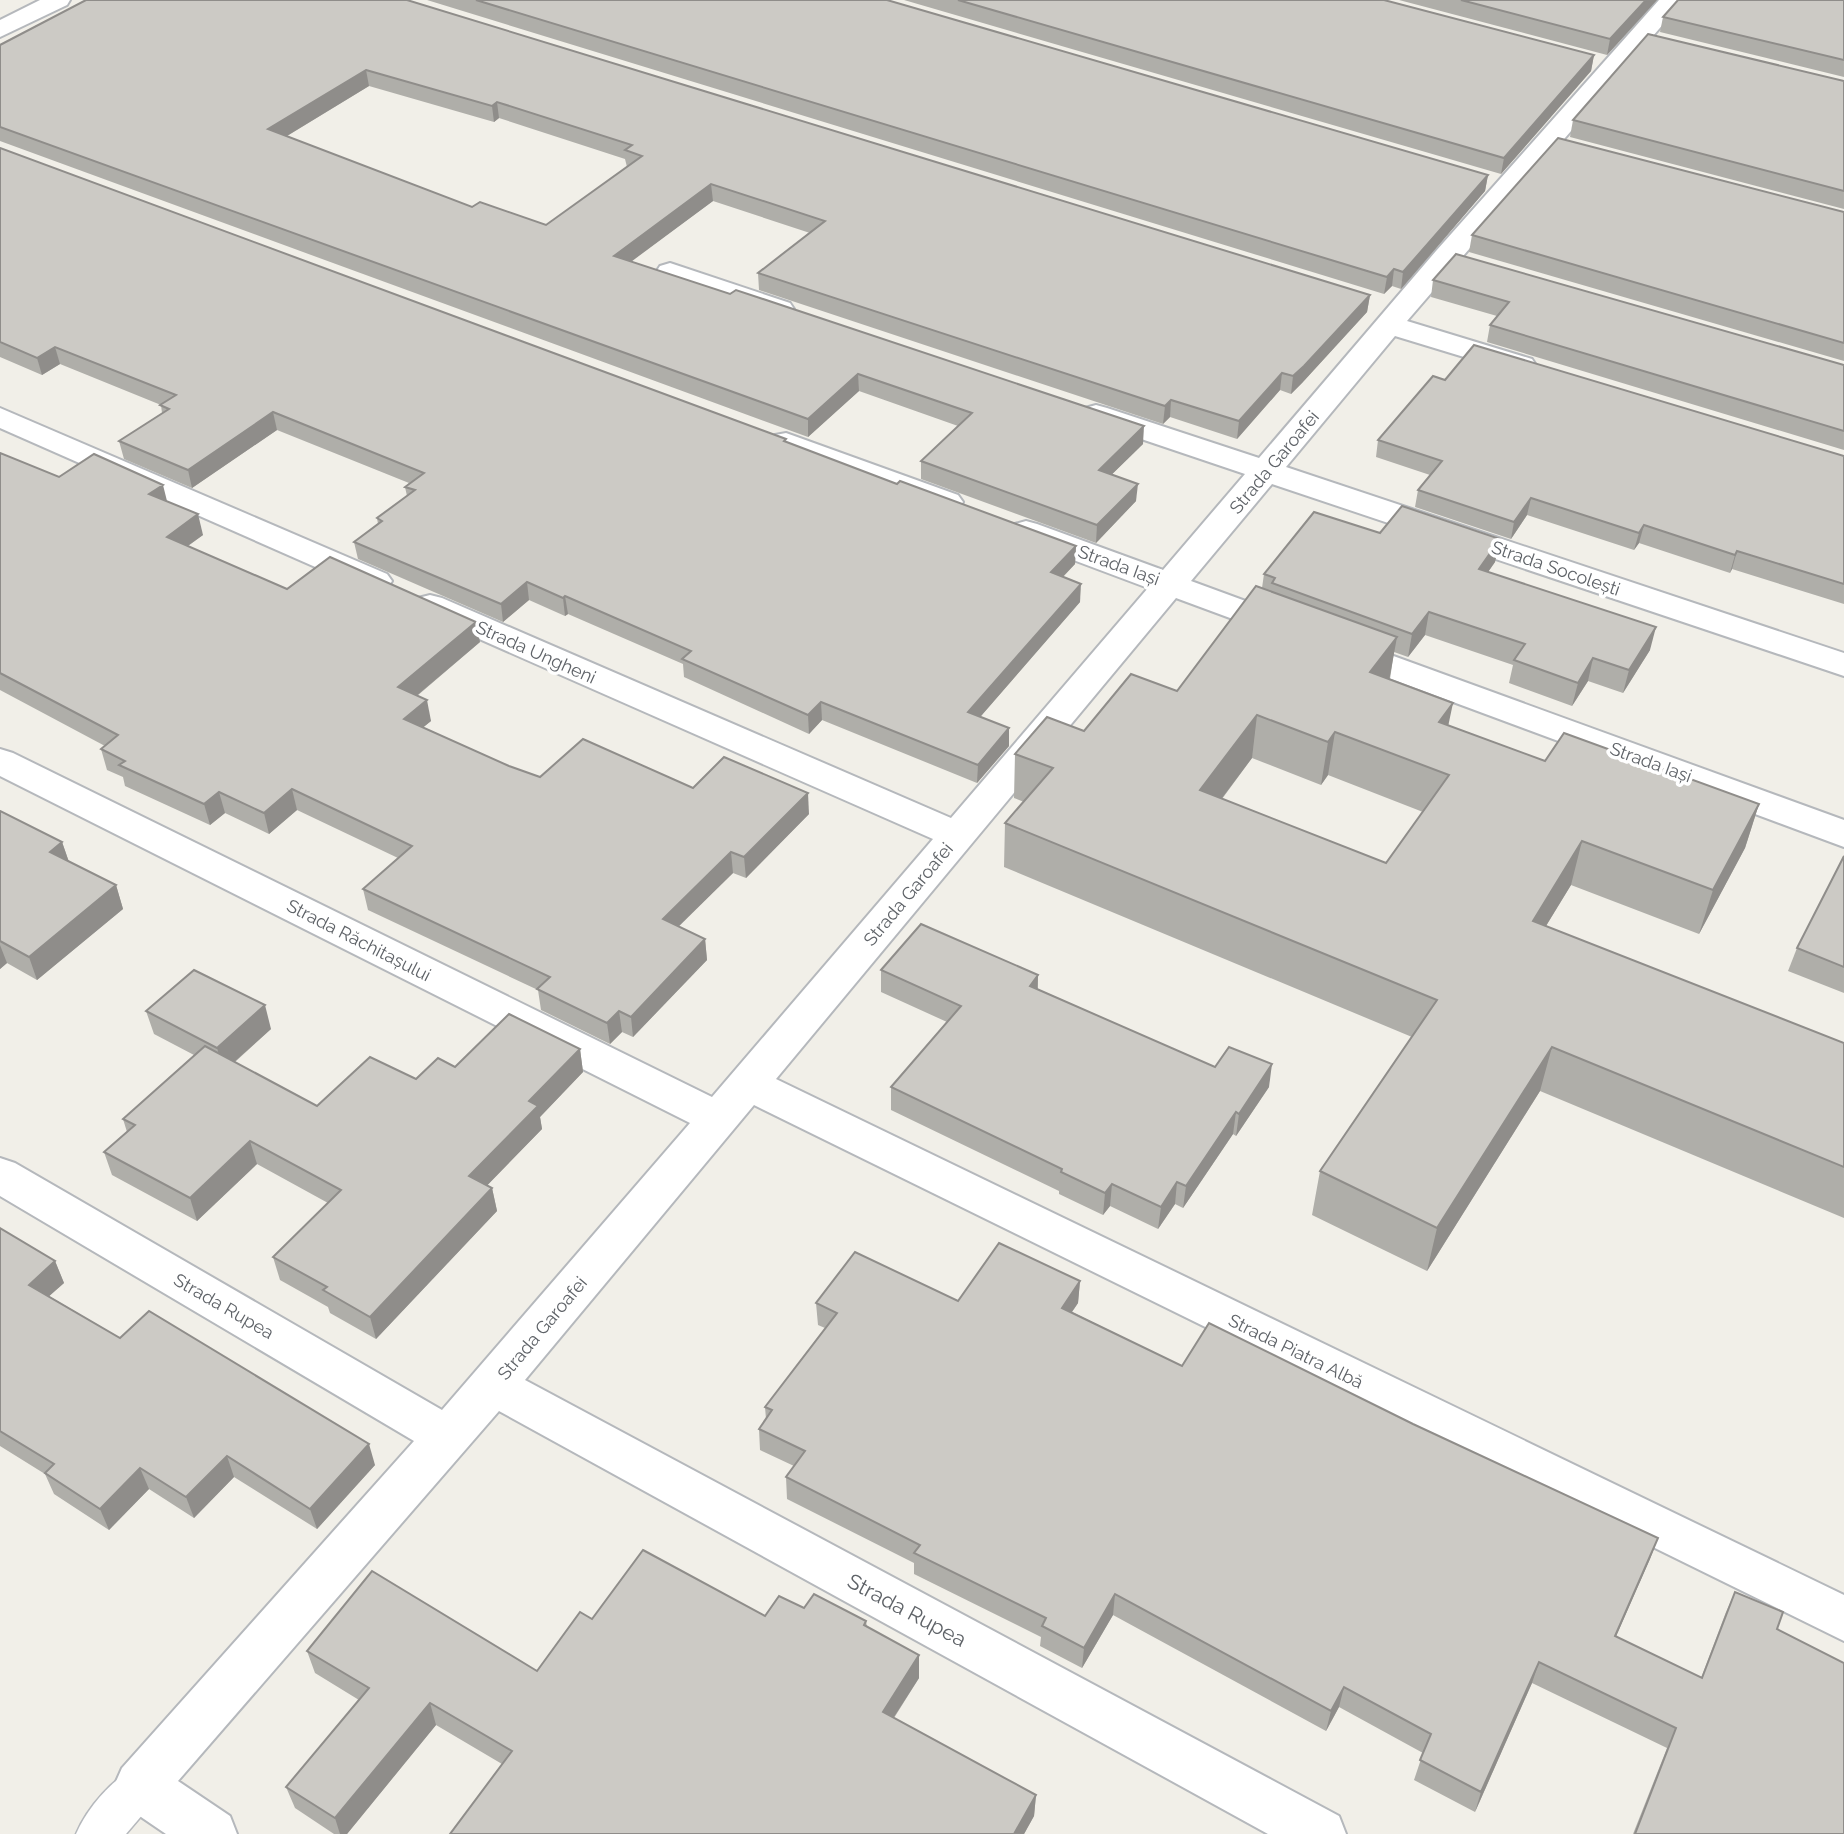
<svg xmlns="http://www.w3.org/2000/svg" width="1844" height="1834" font-family="Raleway,sans-serif">
  <rect width="100%" height="100%" fill="#f1efe8"/>
  <g fill="none" stroke-linecap="round" stroke-linejoin="round">
    <defs>
      <path id="lane" d="M140 1766 155 1772 161 1786 155 1800 126 1834H76C87 1808 114 1776 140 1766Z"/>
      <g id="street">
        <path d="M40 0H70L67 5 0 37V20Z"/>
        <path d="M1659 0H1684L1407 321 1532 359 1536 365 1532 371 1521 374 1510 371 1395 336 1286 467 1844 653V676L1272 484 1191 581 1300 621 1305 628 1300 635 1288 639 1276 635 1176 598 776 1079 1844 1595V1641L754 1105 525 1380 1339 1816 1346 1834H1268L499 1411 178 1781 230 1816 237 1834H166L122 1804 114 1786 122 1768 414 1441 0 1196V1158L15 1163 442 1410 690 1123 0 776V749L13 753 712 1097 933 839 418 612 413 605 418 598 430 595 442 598 951 818 1148 588 1015 538 1010 531 1015 524 1026 521 1037 524 1163 570 1245 474 1085 420 1081 414 1085 408 1096 405 1107 408 1259 458 1436 251Z"/>
        <path d="M670 263 790 303 794 309 790 315 780 318 660 278 656 272 660 266Z"/>
        <path d="M0 408 387 574 392 581 387 588 375 591 363 588 0 428Z"/>
        <path d="M786 433 958 495 963 502 958 509 947 512 936 509 775 449 770 442 775 435Z"/>
        <path d="M1344 638 1844 820V847L1332 657 1327 649 1332 641Z"/>
      </g>
    </defs>
    <use href="#lane" stroke="#b5b8bc" stroke-width="3"/>
    <use href="#street" stroke="#b5b8bc" stroke-width="4"/>
    <use href="#lane" fill="#fff" fill-rule="evenodd"/>
    <use href="#street" fill="#fff" fill-rule="evenodd"/>
  </g>
  <g fill="#afaea9" fill-rule="evenodd">
    <path d="M86 0 1370 295 1367 312 1302 383 1291 394 1280 390 1237 439 1170 417 1163 424 759 290 758 273 810 233 713 201 631 261 1143 444 1112 474 1136 501 1096 543 921 479V461L958 426 859 391 808 437 0 141V45ZM369 86 494 122 499 118 625 159 627 167 546 225 472 207 287 136Z"/>
    <path d="M427 0H887L1488 175 1485 191 1401 289 1392 286 1384 294Z"/>
    <path d="M904 0H1384L1594 55 1591 71 1501 174Z"/>
    <path d="M1399 0H1657L1607 55Z"/>
    <path d="M1844 0V77L1660 32 1663 17Z"/>
    <path d="M1844 81V209L1570 137 1573 120Z"/>
    <path d="M0 148 897 484 1076 546 1075 564 1063 577 1080 602 980 717 1009 746 977 783 822 720 809 734 684 677 683 664 568 614 565 616 529 600 503 622 358 559 354 542 378 524 377 518 407 496 405 487 409 483 277 430 192 488 124 459 119 441 162 413 161 405 60 364 42 375 0 357Z"/>
    <path d="M1844 212V361L1469 252 1472 235Z"/>
    <path d="M1433 280 1844 365V450L1487 342 1490 325 1497 316 1431 297Z"/>
    <path d="M1445 380 1844 456V604L1732 569 1730 573 1639 543 1634 550 1527 515 1511 539 1415 507 1418 490 1430 475 1376 457 1378 440Z"/>
    <path d="M0 453 59 477 167 502 203 535 188 546 287 589 480 642 417 696 431 721 423 727 509 766 540 777 693 788 809 814 746 878 733 873 678 926 705 939 707 960 633 1037 622 1032 610 1044 541 1010 538 990 368 910 363 889 398 858 297 810 269 834 225 813 210 825 125 786 123 777 107 770 101 749 105 746 0 690Z"/>
    <path d="M1380 533 1500 539 1495 562 1488 572 1650 650 1623 693 1588 681 1572 706 1509 683 1513 665 1425 635 1408 657 1394 652 1390 679 1448 726 1545 761 1759 804 1745 848 1699 934 1571 885 1546 926 1844 1043V1218L1540 1091 1427 1271 1312 1215 1320 1171 1412 1037 1004 867 1005 823 1024 802 1014 798 1015 754 1084 731 1177 691 1262 588 1264 574ZM1252 758 1321 785 1328 775 1423 812 1386 863 1222 799Z"/>
    <path d="M0 811 62 842 69 862 116 885 123 909 37 980 7 963 0 969Z"/>
    <path d="M1844 856V993L1788 971 1797 948Z"/>
    <path d="M881 970 1038 975V989L1215 1067 1269 1087 1236 1136 1233 1134 1183 1208 1175 1204 1158 1229 1110 1206 1103 1215 1059 1194V1191L891 1110V1087L947 1022 881 992Z"/>
    <path d="M146 1011 271 1029 235 1062 317 1106 416 1079 455 1067 580 1049 583 1072 540 1117 542 1129 487 1185 492 1188 497 1211 376 1339 330 1313 328 1307 280 1280 273 1257 328 1203 257 1164 197 1221 112 1175 104 1152 127 1132 123 1119 194 1055 154 1034Z"/>
    <path d="M0 1228 55 1261 64 1283 49 1296 120 1338 375 1465 317 1529 234 1477 194 1518 149 1489 109 1530 54 1494 45 1474 0 1446Z"/>
    <path d="M1080 1281 1078 1303 1072 1312 1182 1366 1413 1424 1658 1538 1615 1636 1701 1678 1726 1612 1735 1592 1777 1629 1844 1834H1633L1667 1748 1532 1683 1475 1812 1414 1780 1423 1753 1339 1707 1326 1731 1113 1615 1082 1668 1040 1646 1041 1637 914 1574V1563L787 1499 786 1477 794 1466 760 1450 759 1429 766 1419 765 1407 825 1328 818 1325 816 1303 958 1301Z"/>
    <path d="M804 1608 866 1621 867 1627 919 1678 894 1718 1036 1795 1034 1816 1024 1834H450L502 1764 436 1725 347 1834H334L295 1808 286 1787 359 1700 315 1673 307 1651 537 1671 592 1619 765 1616Z"/>
  </g>
  <g fill="#8f8d8a">
    <path d="M1646 0H1657L1607 55 1610 39Z"/>
    <path d="M1594 55 1591 71 1501 174 1504 158Z"/>
    <path d="M366 70 369 86 272 145 268 129Z"/>
    <path d="M497 102 499 118 494 122 492 106Z"/>
    <path d="M1488 175 1485 191 1401 289 1403 272Z"/>
    <path d="M711 184 713 201 616 273 614 256Z"/>
    <path d="M1394 269 1392 286 1384 294 1387 277Z"/>
    <path d="M1370 295 1367 312 1302 383 1291 394 1293 376Z"/>
    <path d="M55 347 60 364 42 375 37 358Z"/>
    <path d="M1282 373 1280 390 1237 439 1239 421Z"/>
    <path d="M858 374 859 391 808 437V419Z"/>
    <path d="M1171 400 1170 417 1163 424 1165 406Z"/>
    <path d="M273 412 277 430 192 488 188 470Z"/>
    <path d="M1144 426 1143 444 1098 488 1099 470Z"/>
    <path d="M1138 484 1136 501 1096 543 1097 525Z"/>
    <path d="M163 485 168 505 149 494Z"/>
    <path d="M1531 498 1527 515 1511 539 1514 522Z"/>
    <path d="M198 514 203 535 172 557 167 537Z"/>
    <path d="M1644 525 1639 543 1634 550 1639 533Z"/>
    <path d="M1500 539 1495 562 1474 592 1479 569Z"/>
    <path d="M1076 546 1075 564 1050 590 1051 572Z"/>
    <path d="M1737 551 1732 569 1730 573 1735 555Z"/>
    <path d="M527 582 529 600 503 622 501 604Z"/>
    <path d="M1081 584 1080 602 968 731V712Z"/>
    <path d="M565 596 568 614 565 616 563 598Z"/>
    <path d="M1429 612 1425 635 1408 657 1412 634Z"/>
    <path d="M476 622 480 642 402 708 398 687Z"/>
    <path d="M1656 627 1650 650 1623 693 1629 670Z"/>
    <path d="M1397 637 1389 681 1370 672Z"/>
    <path d="M1593 658 1588 681 1572 706 1578 683Z"/>
    <path d="M427 700 431 721 408 740 404 719Z"/>
    <path d="M821 702 822 720 809 734 808 715Z"/>
    <path d="M1453 703 1444 746 1439 722Z"/>
    <path d="M1257 715 1252 758 1195 834 1200 790Z"/>
    <path d="M1009 728V746L977 783 978 765Z"/>
    <path d="M1335 732 1328 775 1321 785 1328 742Z"/>
    <path d="M292 789 297 810 269 834 264 813Z"/>
    <path d="M219 792 225 813 210 825 204 804Z"/>
    <path d="M808 793 809 814 746 878 744 857Z"/>
    <path d="M1759 804 1745 848 1699 934 1713 890Z"/>
    <path d="M1582 841 1571 885 1522 965 1533 921Z"/>
    <path d="M62 842 70 865 50 852Z"/>
    <path d="M731 852 733 873 665 940 663 919Z"/>
    <path d="M116 885 123 909 37 980 29 957Z"/>
    <path d="M705 939 707 960 633 1037 631 1017Z"/>
    <path d="M0 945 7 963 0 969Z"/>
    <path d="M1038 975 1037 998 1030 986Z"/>
    <path d="M265 1005 271 1029 224 1071 217 1048Z"/>
    <path d="M619 1011 622 1032 610 1044 607 1023Z"/>
    <path d="M1552 1047 1540 1091 1427 1271 1437 1228Z"/>
    <path d="M580 1049 583 1072 540 1117 542 1129 474 1199 469 1176 529 1101Z"/>
    <path d="M1272 1064 1269 1087 1236 1136 1239 1114Z"/>
    <path d="M1236 1112 1233 1134 1183 1208 1186 1186Z"/>
    <path d="M250 1141 257 1164 197 1221 190 1198Z"/>
    <path d="M1177 1182 1175 1204 1158 1229 1161 1207Z"/>
    <path d="M1112 1184 1110 1206 1103 1215 1105 1193Z"/>
    <path d="M492 1188 497 1211 376 1339 370 1317Z"/>
    <path d="M55 1261 64 1283 38 1306 29 1285Z"/>
    <path d="M1080 1281 1078 1303 1060 1329 1062 1308Z"/>
    <path d="M369 1444 375 1465 317 1529 310 1509Z"/>
    <path d="M227 1456 234 1477 194 1518 186 1497Z"/>
    <path d="M140 1468 149 1489 109 1530 100 1509Z"/>
    <path d="M1658 1538 1650 1559 1607 1657 1615 1636Z"/>
    <path d="M1115 1594 1113 1615 1082 1668 1084 1648Z"/>
    <path d="M919 1655V1678L883 1734V1712Z"/>
    <path d="M1539 1662 1532 1683 1475 1812 1481 1792Z"/>
    <path d="M1344 1687 1339 1707 1326 1731 1331 1711Z"/>
    <path d="M430 1703 436 1725 347 1834H340L335 1818Z"/>
    <path d="M1036 1795 1034 1816 1024 1834H1014Z"/>
  </g>
  <g fill="#cccac5" stroke="#8f8d8a" stroke-width="2" fill-rule="evenodd">
    <path d="M86 0H407L1370 295 1304 366 1293 376 1282 373 1239 421 1171 400 1165 406 758 273 825 221 711 184 614 256 730 294 736 290 1144 426 1099 470 1138 484 1097 525 921 461 972 413 858 374 808 419 0 127V45ZM366 70 492 106 497 102 632 145 625 150 642 156 546 225 480 202 472 207 268 129Z"/>
    <path d="M476 0H887L1488 175 1403 272 1394 269 1387 277Z"/>
    <path d="M958 0H1384L1594 55 1504 158Z"/>
    <path d="M1461 0H1646L1610 39Z"/>
    <path d="M1678 0H1844V60L1663 17Z"/>
    <path d="M1648 34 1844 81V191L1573 120Z"/>
    <path d="M1558 138 1844 212V343L1472 235Z"/>
    <path d="M0 148 786 439 784 441 897 484 900 481 1076 546 1051 572 1081 584 968 712 1009 728 978 765 821 702 808 715 682 659 691 651 565 596 563 598 527 582 501 604 354 542 382 521 377 518 415 490 405 487 424 473 273 412 188 470 119 441 169 409 160 405 176 395 55 347 37 358 0 342Z"/>
    <path d="M1456 254 1844 365V431L1490 325 1509 302 1433 280Z"/>
    <path d="M1474 345 1844 456V584L1737 551 1735 555 1644 525 1639 533 1531 498 1514 522 1418 490 1442 461 1378 440 1433 376 1445 380Z"/>
    <path d="M0 453 59 477 94 454 163 485 149 494 198 514 167 537 287 589 330 557 476 622 398 687 427 700 404 719 509 766 540 777 583 739 693 788 724 757 808 793 744 857 731 852 663 919 705 939 631 1017 619 1011 607 1023 537 989 550 977 363 889 412 846 292 789 264 813 219 792 204 804 119 765 125 761 101 749 118 735 0 673Z"/>
    <path d="M1402 506 1500 539 1479 569 1656 627 1629 670 1593 658 1578 683 1514 660 1525 644 1429 612 1412 634 1272 583 1275 578 1264 574 1314 512 1380 533Z"/>
    <path d="M1256 586 1397 637 1370 672 1453 703 1439 722 1545 761 1564 733 1759 804 1713 890 1582 841 1533 921 1844 1043V1167L1552 1047 1437 1228 1320 1171 1437 1000 1005 823 1053 768 1015 754 1047 717 1084 731 1131 674 1177 691ZM1257 715 1328 742 1335 732 1449 775 1386 863 1200 790Z"/>
    <path d="M0 811 62 842 50 852 116 885 29 957 0 941Z"/>
    <path d="M1844 856V967L1797 948Z"/>
    <path d="M921 924 1038 975 1030 986 1215 1067 1229 1047 1272 1064 1239 1114 1236 1112 1186 1186 1177 1182 1161 1207 1112 1184 1105 1193 1061 1172 1062 1169 891 1087 961 1006 881 970Z"/>
    <path d="M194 970 265 1005 217 1048 146 1011Z"/>
    <path d="M509 1014 580 1049 529 1101 538 1106 469 1176 492 1188 370 1317 323 1290 327 1287 273 1257 341 1190 250 1141 190 1198 104 1152 135 1125 123 1119 205 1046 317 1106 370 1057 416 1079 438 1058 455 1067Z"/>
    <path d="M0 1228 55 1261 29 1285 120 1338 149 1311 369 1444 310 1509 227 1456 186 1497 140 1468 100 1509 45 1473 54 1464 0 1431Z"/>
    <path d="M999 1243 1080 1281 1062 1308 1182 1366 1209 1323 1413 1424 1658 1538 1615 1636 1702 1678 1735 1592 1783 1612 1777 1629 1844 1663V1834H1635L1676 1728 1539 1662 1481 1792 1420 1760 1431 1734 1344 1687 1331 1711 1115 1594 1084 1648 1042 1626 1046 1618 914 1553 920 1545 786 1477 805 1451 759 1429 772 1410 765 1407 837 1313 816 1303 855 1252 958 1301Z"/>
    <path d="M643 1550 765 1616 779 1596 804 1608 814 1594 866 1621 864 1625 919 1655 883 1712 1036 1795 1014 1834H450L512 1751 430 1703 335 1818 286 1787 369 1688 307 1651 372 1571 537 1671 580 1612 592 1619Z"/>
  </g>
  <g text-anchor="middle" dominant-baseline="central" stroke-width="7" stroke-linejoin="round" paint-order="stroke">
    <g font-size="18" fill="#5f6368" stroke="#fff">
      <text transform="translate(1274 462) rotate(-50)">Strada Garoafei</text>
      <text transform="translate(1119 565) rotate(20)">Strada Iași</text>
      <text transform="translate(1556 568) rotate(19)">Strada Socolești</text>
      <text transform="translate(536 652) rotate(24)">Strada Ungheni</text>
      <text transform="translate(1651 762) rotate(20)">Strada Iași</text>
      <text transform="translate(908 894) rotate(-50)">Strada Garoafei</text>
      <text transform="translate(359 940) rotate(27)">Strada Răchitașului</text>
      <text transform="translate(224 1306) rotate(30)">Strada Rupea</text>
      <text transform="translate(542 1328) rotate(-50)">Strada Garoafei</text>
      <text transform="translate(1296 1351) rotate(26)">Strada Piatra Albă</text>
    </g>
    <g font-size="21" fill="#5f6368" stroke="#fff">
      <text transform="translate(907 1610) rotate(28)">Strada Rupea</text>
    </g>
  </g>
</svg>
